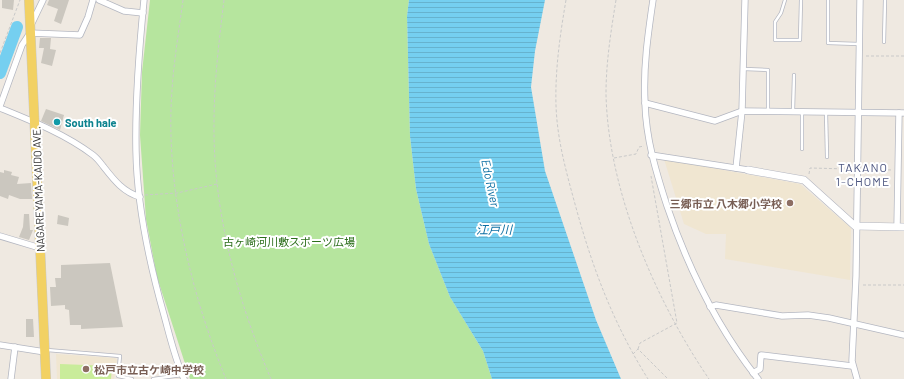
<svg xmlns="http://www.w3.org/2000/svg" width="904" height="379" font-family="Barlow,'Noto Sans JP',sans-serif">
  <defs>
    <pattern id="water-rules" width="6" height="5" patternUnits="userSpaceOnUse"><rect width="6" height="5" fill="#75cff0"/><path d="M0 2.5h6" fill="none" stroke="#66b2ce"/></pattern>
  </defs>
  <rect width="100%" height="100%" fill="#efe9e1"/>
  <g fill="#f0e6d1">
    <path d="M664 159 800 184 851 228 850 280 725 259 726 234H706L684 224Z"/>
    <path d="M56 354 115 358 117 360 114 379H57Z"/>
  </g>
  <path fill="#b6e59e" d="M150 0H409L407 16 410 136 416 189 429 244 450 297 483 351 492 379H190L157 277 146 219 140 135 142 72Z"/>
  <path fill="#c9ec9a" d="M60 364 112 366 111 379H60Z"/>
  <path fill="url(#water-rules)" d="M409 0H545L535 51 531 87 545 171 596 320 621 379H492L483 351 450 297 429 244 416 189 410 136 407 16Z"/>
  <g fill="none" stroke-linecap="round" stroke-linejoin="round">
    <path stroke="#75cff0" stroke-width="12" d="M0 73 17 27"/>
  </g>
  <g fill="#cbc7bf">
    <path d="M2 0H14L13 10 2 8Z"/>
    <path d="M49 0H69L61 24 54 21 58 9 47 5Z"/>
    <path d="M40 38H51L50 49 56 50 52 66 41 63 44 48H39Z"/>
    <path d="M46 109 64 115 60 130 41 121Z"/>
    <path d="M4 170 12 172 11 175 19 177 17 184 31 183 32 199H20L9 195 8 199 0 196V172L4 173Z"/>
    <path d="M24 214H29L30 230H33L29 240 19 237 23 227Z"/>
    <path d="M58 215 69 218 68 226 57 224Z"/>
    <path d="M110 263 123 327 81 329V325H70L69 310 65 309V305L51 306 50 287H56L55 278H61V265Z"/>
    <path d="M26 319H33L34 337H26Z"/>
  </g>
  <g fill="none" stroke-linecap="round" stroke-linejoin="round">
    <defs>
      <g id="service">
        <path d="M785 0 781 13 775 22V40H800L801 0"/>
        <path d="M828 0V43L859 44"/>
        <path d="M884 42 885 0"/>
        <path d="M744 69 768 70V110"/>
        <path d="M793 111 794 75"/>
        <path d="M826 112 827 157"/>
        <path d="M802 149V111"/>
        <path d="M47 350 120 356 118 376 132 379"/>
        <path d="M153 379 182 375"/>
      </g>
      <g id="minor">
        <path d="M99 0 124 11 143 13"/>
        <path d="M144 0C139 50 135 101 136 151 137 207 149 262 164 315 170 337 175 359 184 379"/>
        <path d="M653 0C648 34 643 68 645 103 646 139 656 172 667 206 688 268 717 327 758 379"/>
        <path d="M32 23 43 0"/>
        <path d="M645 103 715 121 742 111 904 113"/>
        <path d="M0 106 22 45 30 33 80 35 88 17 93 0"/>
        <path d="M0 108C32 121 65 134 93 155 97 158 100 162 103 166 114 180 123 192 140 197"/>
        <path d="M651 155 748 170"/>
        <path d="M736 168 742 111 745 0"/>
        <path d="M897 227 899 113"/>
        <path d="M0 236 40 248"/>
        <path d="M710 307 716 305 782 316 808 315 829 318 904 335"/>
        <path d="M0 345 45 352"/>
        <path d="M753 373 760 369 761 355 852 366"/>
        <path d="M11 379 15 347"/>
        <path d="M857 379 852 361 856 276 860 0"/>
      </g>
      <path id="tertiary" d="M748 170 804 180 855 226 904 227"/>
      <path id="primary" d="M29 0 46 379"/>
    </defs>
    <use href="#service" stroke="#b4b7c1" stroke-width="4"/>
    <use href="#minor" stroke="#b4b7c1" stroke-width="7"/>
    <use href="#tertiary" stroke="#b4b7c1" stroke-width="8"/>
    <use href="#primary" stroke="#c9c9c9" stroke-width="10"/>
    <g stroke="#c9c9c9" stroke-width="1" stroke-dasharray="3 2" stroke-linecap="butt">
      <path d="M183 0C179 30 174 60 172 90 165 184 190 292 226 379"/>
      <path d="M224 0C219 41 214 82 214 124 213 210 237 300 271 379"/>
      <path d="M566 0C560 35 555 70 556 105 557 139 566 171 575 204 592 267 613 323 648 379"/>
      <path d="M616 0C611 31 606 62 606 94 608 190 655 300 709 379"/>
      <path d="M0 53 20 0"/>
      <path d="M866 56H904"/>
      <path d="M614 158 636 154 639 147 644 146"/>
      <path d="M863 169 892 170"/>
      <path d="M809 174 810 168 850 169"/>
      <path d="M145 195 177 193 217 184"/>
      <path d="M863 285H904"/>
      <path d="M638 349 640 343 677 323 651 176"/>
      <path d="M633 354 638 349 668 379"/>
    </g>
    <use href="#service" stroke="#fff" stroke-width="2.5"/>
    <use href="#minor" stroke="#fff" stroke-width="5.5"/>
    <use href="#tertiary" stroke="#fff" stroke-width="7"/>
    <use href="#primary" stroke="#f2d163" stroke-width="9"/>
  </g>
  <circle fill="#0f9aa8" stroke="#fff" stroke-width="1.5" cx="57" cy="122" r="4"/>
  <g fill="#8d6e63" stroke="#fff" stroke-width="1.5">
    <circle cx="790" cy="203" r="4"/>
    <circle cx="86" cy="369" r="4"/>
  </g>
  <g text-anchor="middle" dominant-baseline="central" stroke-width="4" stroke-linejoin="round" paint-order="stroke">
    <g font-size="11" font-weight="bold" fill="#0d838f" stroke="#fff" text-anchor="start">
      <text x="65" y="122">South hale</text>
    </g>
    <g font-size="11" fill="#2e2e2e" stroke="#fff">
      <text transform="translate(38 189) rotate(-92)">NAGAREYAMA-KAIDO AVE.</text>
    </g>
    <g font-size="11" font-weight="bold" fill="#785e54" stroke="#fff" text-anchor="end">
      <text x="782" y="203">三郷市立 八木郷小学校</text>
      <text x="94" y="369" text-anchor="start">松戸市立古ケ崎中学校</text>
    </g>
    <g font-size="11" fill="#2c6e1b" stroke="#fff">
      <text x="289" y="241">古ヶ崎河川敷スポーツ広場</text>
    </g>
    <g font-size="12" letter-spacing="1" fill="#4d5680" stroke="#fff">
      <text x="863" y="167">TAKANO<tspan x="863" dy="14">1-CHOME</tspan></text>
    </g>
    <g font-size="12" font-style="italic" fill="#0d6fa3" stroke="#fff">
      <text transform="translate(491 183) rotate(78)">Edo River</text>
      <text x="494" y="229">江戸川</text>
    </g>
  </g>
</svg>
